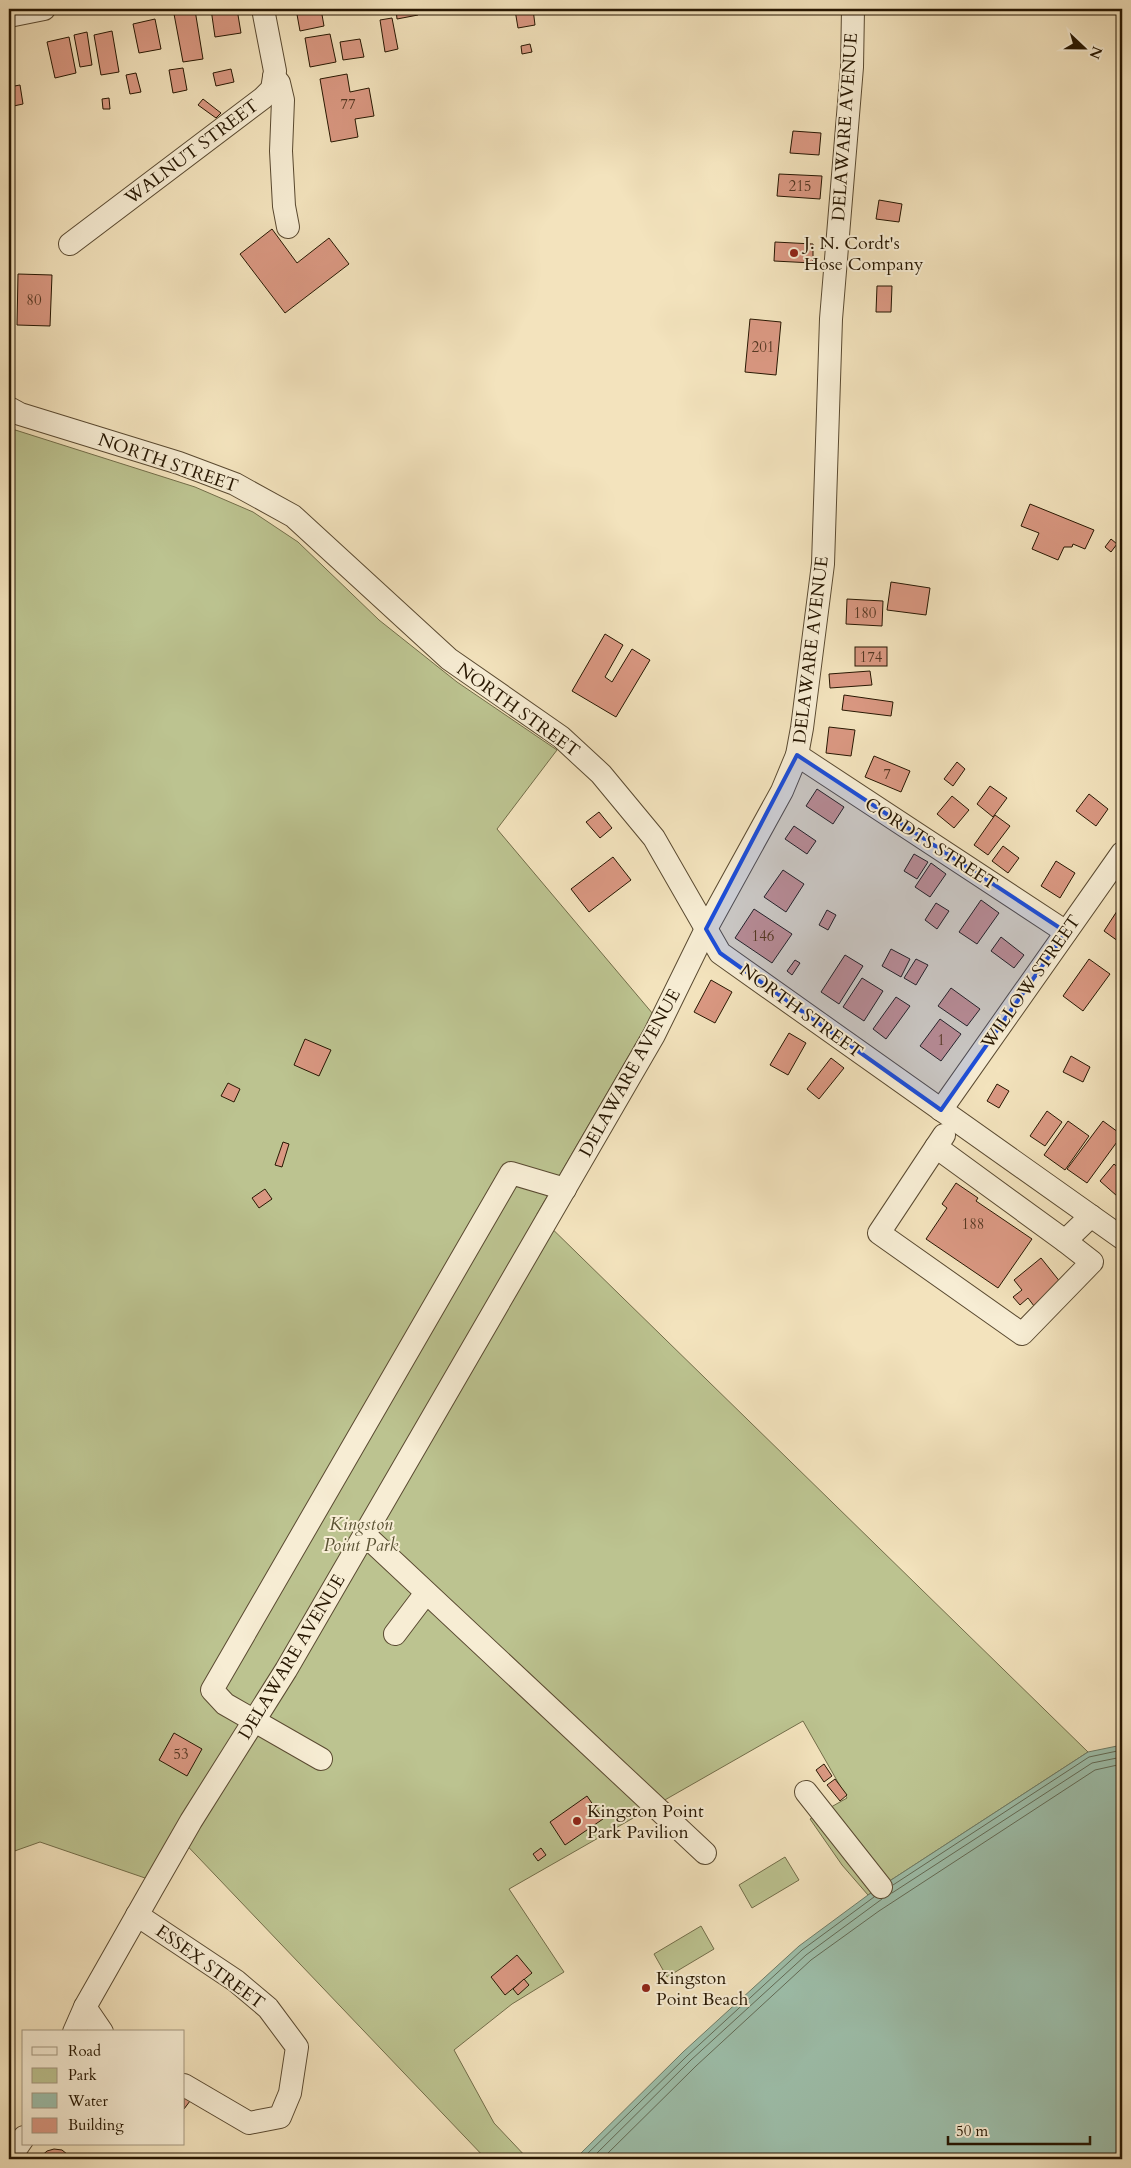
<svg xmlns="http://www.w3.org/2000/svg" width="1131" height="2168" font-family="Cardo,serif">
  <rect width="100%" height="100%" fill="#f3e3bd"/>
  <filter id="stains"><feTurbulence type="fractalNoise" baseFrequency=".004" numOctaves="4"/><feColorMatrix values="0 0 0 0 .2 0 0 0 0 .09 0 0 0 0 .02 0 0 0 .5 -.17"/></filter>
  <radialGradient id="worn" r=".72"><stop offset=".6" stop-color="#630" stop-opacity="0"/><stop offset="1" stop-color="#630" stop-opacity=".3"/></radialGradient>
  <g fill="#bcc390" stroke="#726d49">
    <path d="M9 428 195 487 253 512 298 542 379 620 457 682 557 750 497 829 653 1014 537 1214 1088 1752 868 1895 842 1865 810 1819 847 1798 803 1721 509 1889 564 1972 512 2004 454 2050 494 2123 528 2159H486L176 1834 148 1879 40 1842 9 1853Z"/>
    <path d="M785 1857 799 1880 752 1908 739 1885Z"/>
    <path d="M701 1926 714 1949 667 1977 654 1954Z"/>
  </g>
  <path fill="#9dbfab" stroke="#6e7c67" d="M1122 1745V2159H575L683 2052 799 1946 868 1895 1088 1752Z"/>
  <g fill="none" stroke-linecap="round" stroke-linejoin="round">
    <g stroke="#626b56" stroke-width="1">
      <path d="M893 1885 1089 1757 1122 1750"/>
      <path d="M892 1893 1092 1763 1122 1757"/>
      <path d="M582 2159 687 2056 802 1950 874 1897"/>
      <path d="M591 2159 691 2060 806 1955 882 1899"/>
      <path d="M602 2159 696 2066 811 1960 879 1911 1095 1770 1122 1764"/>
    </g>
  </g>
  <g fill="#da9882" stroke="#271702">
    <path d="M211 9H237L241 33 215 37Z"/>
    <path d="M296 9H321L324 26 300 31Z"/>
    <path d="M352 9H372L352 13Z"/>
    <path d="M396 9H417L418 15 397 19Z"/>
    <path d="M533 9 535 25 518 28 515 10Z"/>
    <path d="M195 10 203 59 183 62 174 14Z"/>
    <path d="M392 18 398 49 385 52 380 20Z"/>
    <path d="M155 19 161 49 139 53 133 24Z"/>
    <path d="M112 31 119 72 101 75 94 35Z"/>
    <path d="M87 32 92 65 80 67 74 35Z"/>
    <path d="M330 34 336 62 310 67 305 38Z"/>
    <path d="M69 37 76 73 55 78 47 42Z"/>
    <path d="M360 39 364 57 343 60 340 42Z"/>
    <path d="M530 44 532 52 522 54 521 46Z"/>
    <path d="M183 68 187 90 173 93 169 70Z"/>
    <path d="M231 69 234 82 216 86 213 73Z"/>
    <path d="M136 73 141 92 130 94 126 75Z"/>
    <path d="M347 74 350 92 369 88 374 116 355 119 358 137 331 142 320 79Z"/>
    <path d="M20 85 23 104 9 107V87Z"/>
    <path d="M109 98 110 109H103L102 99Z"/>
    <path d="M203 99 221 113 216 118 198 105Z"/>
    <path d="M793 131 821 133 819 155 790 153Z"/>
    <path d="M779 174 822 176 820 199 777 196Z"/>
    <path d="M879 200 902 204 899 222 876 219Z"/>
    <path d="M272 229 297 263 329 238 349 264 285 313 240 254Z"/>
    <path d="M775 242 813 244V263L774 261Z"/>
    <path d="M18 274 52 275 50 326 17 325Z"/>
    <path d="M877 286H892L891 312H876Z"/>
    <path d="M750 319 781 322 776 375 745 372Z"/>
    <path d="M1030 504 1094 530 1085 549 1073 544 1072 547H1064L1058 560 1032 549 1039 533 1021 526Z"/>
    <path d="M1111 539 1117 544 1111 552 1105 547Z"/>
    <path d="M891 582 930 588 926 615 887 610Z"/>
    <path d="M847 599 883 601 882 626 846 624Z"/>
    <path d="M605 634 623 645 605 677 612 682 632 649 650 660 616 717 572 691Z"/>
    <rect x="855" y="647" width="32" height="19"/>
    <path d="M870 671 872 685 830 688 829 674Z"/>
    <path d="M844 695 893 702 891 716 842 710Z"/>
    <path d="M829 727 855 730 851 756 826 753Z"/>
    <path d="M874 756 910 771 901 792 865 777Z"/>
    <path d="M957 762 965 769 953 786 944 779Z"/>
    <path d="M990 786 1007 798 993 817 977 804Z"/>
    <path d="M817 789 844 807 833 824 806 806Z"/>
    <path d="M1089 794 1108 809 1096 826 1076 811Z"/>
    <path d="M952 796 969 810 954 828 937 814Z"/>
    <path d="M599 812 612 828 600 838 586 822Z"/>
    <path d="M995 815 1010 826 988 855 974 845Z"/>
    <path d="M794 826 816 841 807 854 785 839Z"/>
    <path d="M1003 846 1019 858 1008 873 992 861Z"/>
    <path d="M914 854 928 862 917 879 904 871Z"/>
    <path d="M613 857 631 880 589 912 571 889Z"/>
    <path d="M1056 861 1075 873 1060 898 1041 886Z"/>
    <path d="M931 863 946 874 930 897 915 887Z"/>
    <path d="M783 870 804 884 786 912 764 897Z"/>
    <path d="M981 900 999 913 977 944 959 932Z"/>
    <path d="M936 903 949 911 937 929 925 920Z"/>
    <path d="M1121 905 1122 906V944L1104 931Z"/>
    <path d="M754 909 792 934 772 963 735 938Z"/>
    <path d="M827 910 836 915 828 930 819 925Z"/>
    <path d="M1001 937 1024 955 1014 968 991 951Z"/>
    <path d="M891 949 910 959 901 977 882 966Z"/>
    <path d="M845 955 863 966 839 1004 821 992Z"/>
    <path d="M916 959 928 965 916 985 904 978Z"/>
    <path d="M1089 959 1110 974 1083 1011 1063 996Z"/>
    <path d="M795 960 800 963 792 975 787 971Z"/>
    <path d="M862 978 883 991 864 1021 843 1007Z"/>
    <path d="M711 980 732 992 715 1023 694 1012Z"/>
    <path d="M951 988 980 1009 967 1026 938 1006Z"/>
    <path d="M896 997 910 1006 886 1039 873 1029Z"/>
    <path d="M940 1019 961 1034 941 1061 920 1046Z"/>
    <path d="M789 1033 806 1043 788 1075 770 1065Z"/>
    <path d="M305 1039 331 1050 319 1076 294 1065Z"/>
    <path d="M1071 1056 1090 1067 1083 1082 1063 1072Z"/>
    <path d="M831 1058 844 1068 819 1099 807 1089Z"/>
    <path d="M228 1083 240 1089 234 1102 221 1096Z"/>
    <path d="M997 1084 1009 1091 999 1108 987 1101Z"/>
    <path d="M1047 1111 1062 1122 1045 1146 1030 1136Z"/>
    <path d="M1068 1121 1089 1136 1065 1170 1044 1155Z"/>
    <path d="M1103 1121 1122 1135 1087 1183 1067 1169Z"/>
    <path d="M283 1142 289 1144 282 1167 275 1165Z"/>
    <path d="M1114 1164 1122 1171V1190L1117 1196 1100 1181Z"/>
    <path d="M956 1183 978 1198 976 1201 1032 1239 998 1288 926 1239 947 1208 942 1204Z"/>
    <path d="M265 1189 272 1199 259 1208 252 1198Z"/>
    <path d="M1041 1258 1061 1283 1034 1306 1028 1298 1020 1305 1013 1297 1022 1290 1014 1280Z"/>
    <path d="M174 1733 202 1749 187 1776 159 1760Z"/>
    <path d="M824 1764 832 1776 824 1782 816 1770Z"/>
    <path d="M835 1779 847 1795 840 1801 827 1785Z"/>
    <path d="M587 1796 603 1819 565 1845 550 1822Z"/>
    <path d="M541 1848 546 1855 538 1861 533 1854Z"/>
    <path d="M517 1955 532 1973 505 1995 491 1977Z"/>
    <path d="M524 1979 529 1985 518 1995 513 1989Z"/>
    <path d="M184 2095 190 2101 184 2109Z"/>
    <path d="M54 2149 62 2150 73 2159H38L47 2151Z"/>
  </g>
  <g fill="none" stroke-linecap="round" stroke-linejoin="round">
    <defs>
      <g id="minor">
        <path d="M9 16 44 9"/>
        <path d="M274 77 279 83 283 100 281 151 284 206 288 227"/>
        <path d="M70 244 263 98 272 89 275 71 263 9"/>
        <path d="M9 408 20 414 179 463 235 484 293 516 449 659 561 737 601 774 654 838 720 953 1122 1238"/>
        <path d="M797 755 1066 932"/>
        <path d="M941 1110 1122 853"/>
        <path d="M944 1135 936 1147 1065 1241 1091 1216"/>
        <path d="M936 1147 879 1233 1022 1334 1092 1262 1065 1241"/>
        <path d="M364 1534 705 1853"/>
        <path d="M395 1634 426 1593"/>
        <path d="M321 1759 225 1704 212 1690 511 1173 565 1189"/>
        <path d="M806 1792 881 1887"/>
        <path d="M137 1915 236 1981 268 2008 297 2047 290 2093 280 2117 249 2123 184 2085"/>
        <path d="M85 2007 102 2032"/>
        <path d="M74 2032 85 2007 152 1889 191 1821 286 1670 654 1035 706 929 782 791 797 755 802 728 823 564 831 319 852 67 853 9"/>
        <path d="M9 2159 24 2137"/>
      </g>
    </defs>
    <use href="#minor" stroke="#5a4a31" stroke-width="24"/>
    <use href="#minor" stroke="#f7edd4" stroke-width="22"/>
  </g>
  <path fill="#1d4ed8" fill-opacity="0.2" stroke="#1d4ed8" stroke-width="4" stroke-linejoin="round" d="M797 755 1066 932 941 1110 720 953 706 929Z"/>
  <g fill="#8f2418" stroke="#f7edd4" stroke-width="2">
    <circle cx="794" cy="253" r="5"/>
    <circle cx="577" cy="1821" r="5"/>
    <circle cx="646" cy="1988" r="5"/>
  </g>
  <g text-anchor="middle" dominant-baseline="central" stroke-width="4" stroke-linejoin="round" paint-order="stroke">
    <g font-size="15" fill="#543722">
      <text x="348" y="104">77</text>
      <text x="800" y="186">215</text>
      <text x="34" y="300">80</text>
      <text x="763" y="347">201</text>
      <text x="865" y="613">180</text>
      <text x="871" y="657">174</text>
      <text x="887" y="774">7</text>
      <text x="763" y="936">146</text>
      <text x="941" y="1040">1</text>
      <text x="973" y="1224">188</text>
      <text x="181" y="1754">53</text>
    </g>
    <g font-size="18" fill="#271702" stroke="#f7edd4">
      <text transform="translate(845 127) rotate(-86)">DELAWARE AVENUE</text>
      <text transform="translate(192 152) rotate(-37)">WALNUT STREET</text>
      <text transform="translate(168 463) rotate(19)">NORTH STREET</text>
      <text transform="translate(811 650) rotate(-83)">DELAWARE AVENUE</text>
      <text transform="translate(518 710) rotate(36)">NORTH STREET</text>
      <text transform="translate(931 844) rotate(33)">CORDTS STREET</text>
      <text transform="translate(1031 982) rotate(-55)">WILLOW STREET</text>
      <text transform="translate(801 1011) rotate(36)">NORTH STREET</text>
      <text transform="translate(630 1073) rotate(-61)">DELAWARE AVENUE</text>
      <text transform="translate(292 1657) rotate(-59)">DELAWARE AVENUE</text>
      <text transform="translate(210 1967) rotate(36)">ESSEX STREET</text>
    </g>
    <g font-size="18" fill="#271702" stroke="#f7edd4" text-anchor="start">
      <text x="804" y="243">J. N. Cordt's<tspan x="804" dy="21">Hose Company</tspan></text>
      <text x="587" y="1811">Kingston Point<tspan x="587" dy="21">Park Pavilion</tspan></text>
      <text x="656" y="1978">Kingston<tspan x="656" dy="21">Point Beach</tspan></text>
    </g>
    <g font-size="18" font-style="italic" fill="#5b5334" stroke="#f7edd4">
      <text x="361" y="1524">Kingston<tspan x="361" dy="21">Point Park</tspan></text>
    </g>
  </g>
  <rect width="1131" height="2168" fill="none" stroke="#f3e3bd" stroke-width="30"/>
  <rect x="10" y="10" width="1111" height="2148" fill="none" stroke="#271702" stroke-width="2.5"/>
  <rect x="15" y="15" width="1101" height="2138" fill="none" stroke="#271702"/>
  <rect x="22" y="2030" width="162" height="115" fill="#f7edd4" stroke="#a49780"/>
  <rect x="32" y="2047" width="25" height="8" fill="#f7edd4" stroke="#a49780"/>
  <text x="68" y="2056" font-size="15" fill="#271702">Road</text>
  <rect x="32" y="2068" width="25" height="15" fill="#bcc390" stroke="#a49780"/>
  <text x="68" y="2080" font-size="15" fill="#271702">Park</text>
  <rect x="32" y="2093" width="25" height="15" fill="#9dbfab" stroke="#a49780"/>
  <text x="68" y="2106" font-size="15" fill="#271702">Water</text>
  <rect x="32" y="2118" width="25" height="15" fill="#da9882" stroke="#a49780"/>
  <text x="68" y="2130" font-size="15" fill="#271702">Building</text>
  <g transform="translate(1084 48) rotate(112)" stroke="#f7edd4" stroke-width="4" paint-order="stroke">
  <path d="M0-4L9 19L0 12L-9 19Z" fill="#271702"/>
  <text y="-8" font-size="14" font-weight="bold" text-anchor="middle" fill="#271702">N</text>
  </g>
  <path d="M948 2136v8h142v-8" fill="none" stroke="#271702" stroke-width="2.5"/>
  <text x="956" y="2136" font-size="15" fill="#271702" stroke="#f7edd4" stroke-width="4" paint-order="stroke">50 m</text>
  <rect width="100%" height="100%" filter="url(#stains)"/>
  <rect width="100%" height="100%" fill="url(#worn)"/>
</svg>
